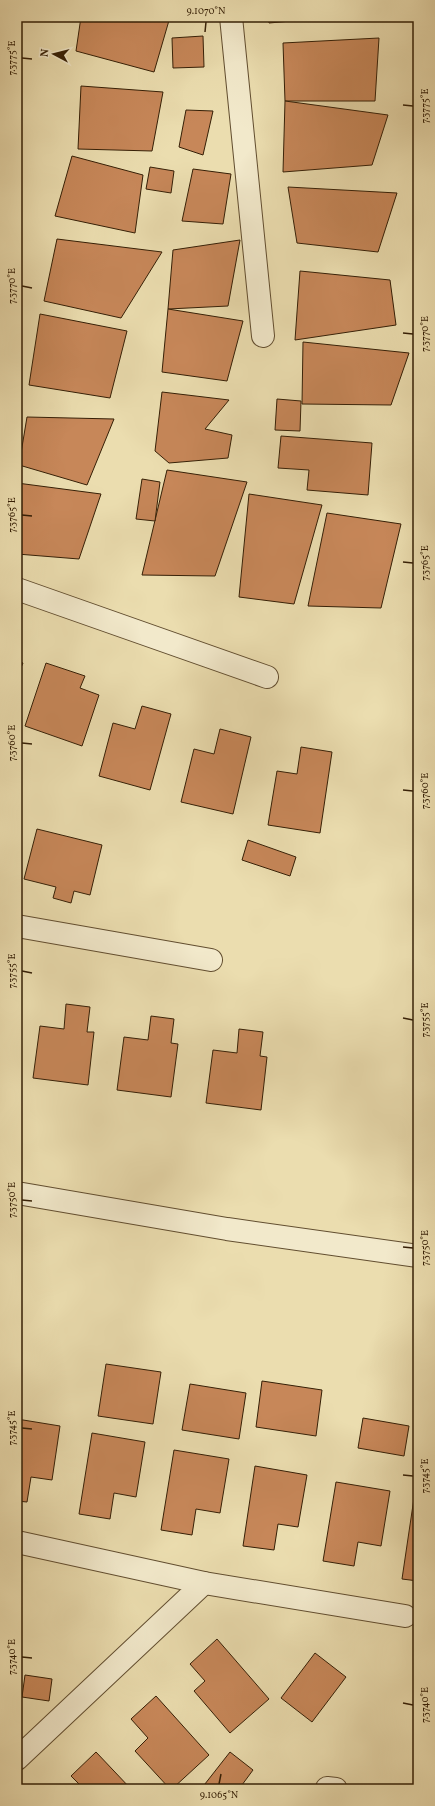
<svg xmlns="http://www.w3.org/2000/svg" width="435" height="1806" font-family="Vollkorn,serif">
  <rect width="100%" height="100%" fill="#ebddaf"/>
  <filter id="stains"><feTurbulence type="fractalNoise" baseFrequency=".005" numOctaves="4"/><feColorMatrix values="0 0 0 0 .2 0 0 0 0 .09 0 0 0 0 .02 0 0 0 .5 -.17"/></filter>
  <radialGradient id="worn" r=".72"><stop offset=".6" stop-color="#630" stop-opacity="0"/><stop offset="1" stop-color="#630" stop-opacity=".3"/></radialGradient>
  <g fill="#c78759" stroke="#351f06">
    <path d="M81 17H170L154 72 76 51Z"/>
    <path d="M268 17H336L269 23Z"/>
    <path d="M203 36 204 67 173 68 172 38Z"/>
    <path d="M379 38 375 101H285L283 43Z"/>
    <path d="M81 86 163 92 152 151 78 149Z"/>
    <path d="M285 101 388 115 372 165 283 172Z"/>
    <path d="M186 110 213 111 203 155 179 147Z"/>
    <path d="M72 156 143 175 135 233 55 216Z"/>
    <path d="M150 167 174 171 171 193 146 189Z"/>
    <path d="M193 169 231 174 223 224 182 221Z"/>
    <path d="M288 187 397 193 378 252 297 243Z"/>
    <path d="M57 239 162 252 121 318 44 301Z"/>
    <path d="M240 240 228 306 168 309 173 250Z"/>
    <path d="M300 271 390 280 396 325 295 340Z"/>
    <path d="M168 309 243 321 227 381 162 372Z"/>
    <path d="M40 314 127 331 110 398 29 385Z"/>
    <path d="M303 342 409 353 391 405 302 404Z"/>
    <path d="M162 392 229 400 205 429 232 435 228 458 169 463 155 451Z"/>
    <path d="M277 399 301 401 300 431 275 430Z"/>
    <path d="M27 417 114 419 87 485 19 465Z"/>
    <path d="M281 436 372 443 368 495 307 490 309 470 278 468Z"/>
    <path d="M167 470 247 482 215 576 142 575Z"/>
    <path d="M142 479 160 482 155 521 136 519Z"/>
    <path d="M17 483 101 494 79 559 17 554Z"/>
    <path d="M249 494 322 505 294 604 239 597Z"/>
    <path d="M327 513 401 524 381 608 308 606Z"/>
    <path d="M17 661 23 663 17 677Z"/>
    <path d="M46 663 85 676 80 688 99 695 82 746 25 726Z"/>
    <path d="M142 706 171 714 150 790 99 776 113 723 135 729Z"/>
    <path d="M220 729 251 737 233 814 181 802 194 749 214 754Z"/>
    <path d="M301 747 332 752 320 833 268 825 277 771 297 774Z"/>
    <path d="M37 829 102 845 90 895 74 891 71 903 53 898 56 887 24 879Z"/>
    <path d="M248 840 296 857 290 876 242 860Z"/>
    <path d="M66 1004 90 1007 87 1032H94L88 1085 33 1078 40 1026 64 1029Z"/>
    <path d="M151 1016 174 1019 171 1043 178 1044 171 1097 117 1090 124 1037 148 1040Z"/>
    <path d="M239 1029 263 1032 260 1056 267 1057 261 1110 206 1103 213 1050 237 1053Z"/>
    <path d="M106 1364 161 1372 153 1424 98 1416Z"/>
    <path d="M262 1381 322 1390 316 1436 256 1427Z"/>
    <path d="M190 1384 246 1393 239 1439 182 1430Z"/>
    <path d="M363 1418 409 1426 404 1456 358 1448Z"/>
    <path d="M17 1419 60 1426 52 1480 31 1477 27 1502 17 1501Z"/>
    <path d="M92 1433 145 1442 136 1497 114 1493 110 1519 79 1514Z"/>
    <path d="M174 1450 229 1459 220 1513 196 1509 192 1535 161 1530Z"/>
    <path d="M255 1466 307 1475 298 1527 278 1524 274 1550 243 1546Z"/>
    <path d="M336 1482 390 1491 381 1546 358 1542 354 1566 323 1561Z"/>
    <path d="M414 1498 418 1499V1581L402 1579Z"/>
    <path d="M217 1639 269 1699 230 1733 194 1691 205 1681 190 1664Z"/>
    <path d="M315 1653 346 1677 312 1722 281 1698Z"/>
    <path d="M25 1675 52 1679 49 1701 22 1697Z"/>
    <path d="M156 1696 209 1755 172 1789H170L135 1751 148 1738 131 1719Z"/>
    <path d="M96 1752 131 1789H84L71 1776Z"/>
    <path d="M230 1752 253 1770 239 1789H201Z"/>
  </g>
  <g fill="none" stroke-linecap="round" stroke-linejoin="round">
    <defs>
      <g id="minor">
        <path d="M231 17 263 336"/>
        <path d="M17 589 267 677"/>
        <path d="M17 926 211 960"/>
        <path d="M17 1193 227 1229 418 1256"/>
        <path d="M17 1542 204 1583 17 1759"/>
        <path d="M204 1583 405 1616"/>
        <path d="M327 1788 336 1789"/>
      </g>
    </defs>
    <use href="#minor" stroke="#624e30" stroke-width="24"/>
    <use href="#minor" stroke="#f2e9cb" stroke-width="22"/>
  </g>
  <path fill="none" stroke="#351f06" stroke-width="1.5" d="M205 32 206 22M22 58 32 59M403 105 413 106M22 286 32 288M403 333 413 334M22 515 32 516M403 562 413 563M22 743 32 744M403 790 413 791M22 971 32 973M403 1018 413 1020M22 1200 32 1201M403 1247 413 1248M22 1428 32 1429M403 1475 413 1476M22 1657 32 1658M403 1703 413 1705M219 1784 221 1774"/>
  <rect width="435" height="1806" fill="none" stroke="#ebddaf" stroke-width="44"/>
  <g transform="translate(54 54) rotate(277)" stroke="#f2e9cb" stroke-width="3" paint-order="stroke">
  <path d="M0-3L7 15L0 10L-7 15Z" fill="#351f06"/>
  <text y="-6" font-size="11" font-weight="bold" text-anchor="middle" fill="#351f06">N</text>
  </g>
  <rect x="22" y="22" width="391" height="1762" fill="none" stroke="#351f06" stroke-width="1.5"/>
  <g font-size="10" text-anchor="middle" fill="#351f06">
    <text x="206" y="14">9.1070°N</text>
    <text transform="translate(11 58) rotate(-90)" y="4">7.3775°E</text>
    <text transform="translate(424 106) rotate(-90)" y="4">7.3775°E</text>
    <text transform="translate(11 286) rotate(-90)" y="4">7.3770°E</text>
    <text transform="translate(424 334) rotate(-90)" y="4">7.3770°E</text>
    <text transform="translate(11 515) rotate(-90)" y="4">7.3765°E</text>
    <text transform="translate(424 563) rotate(-90)" y="4">7.3765°E</text>
    <text transform="translate(11 743) rotate(-90)" y="4">7.3760°E</text>
    <text transform="translate(424 791) rotate(-90)" y="4">7.3760°E</text>
    <text transform="translate(11 971) rotate(-90)" y="4">7.3755°E</text>
    <text transform="translate(424 1020) rotate(-90)" y="4">7.3755°E</text>
    <text transform="translate(11 1200) rotate(-90)" y="4">7.3750°E</text>
    <text transform="translate(424 1248) rotate(-90)" y="4">7.3750°E</text>
    <text transform="translate(11 1428) rotate(-90)" y="4">7.3745°E</text>
    <text transform="translate(424 1476) rotate(-90)" y="4">7.3745°E</text>
    <text transform="translate(11 1657) rotate(-90)" y="4">7.3740°E</text>
    <text transform="translate(424 1705) rotate(-90)" y="4">7.3740°E</text>
    <text x="219" y="1798">9.1065°N</text>
  </g>
  <rect width="100%" height="100%" filter="url(#stains)"/>
  <rect width="100%" height="100%" fill="url(#worn)"/>
</svg>
